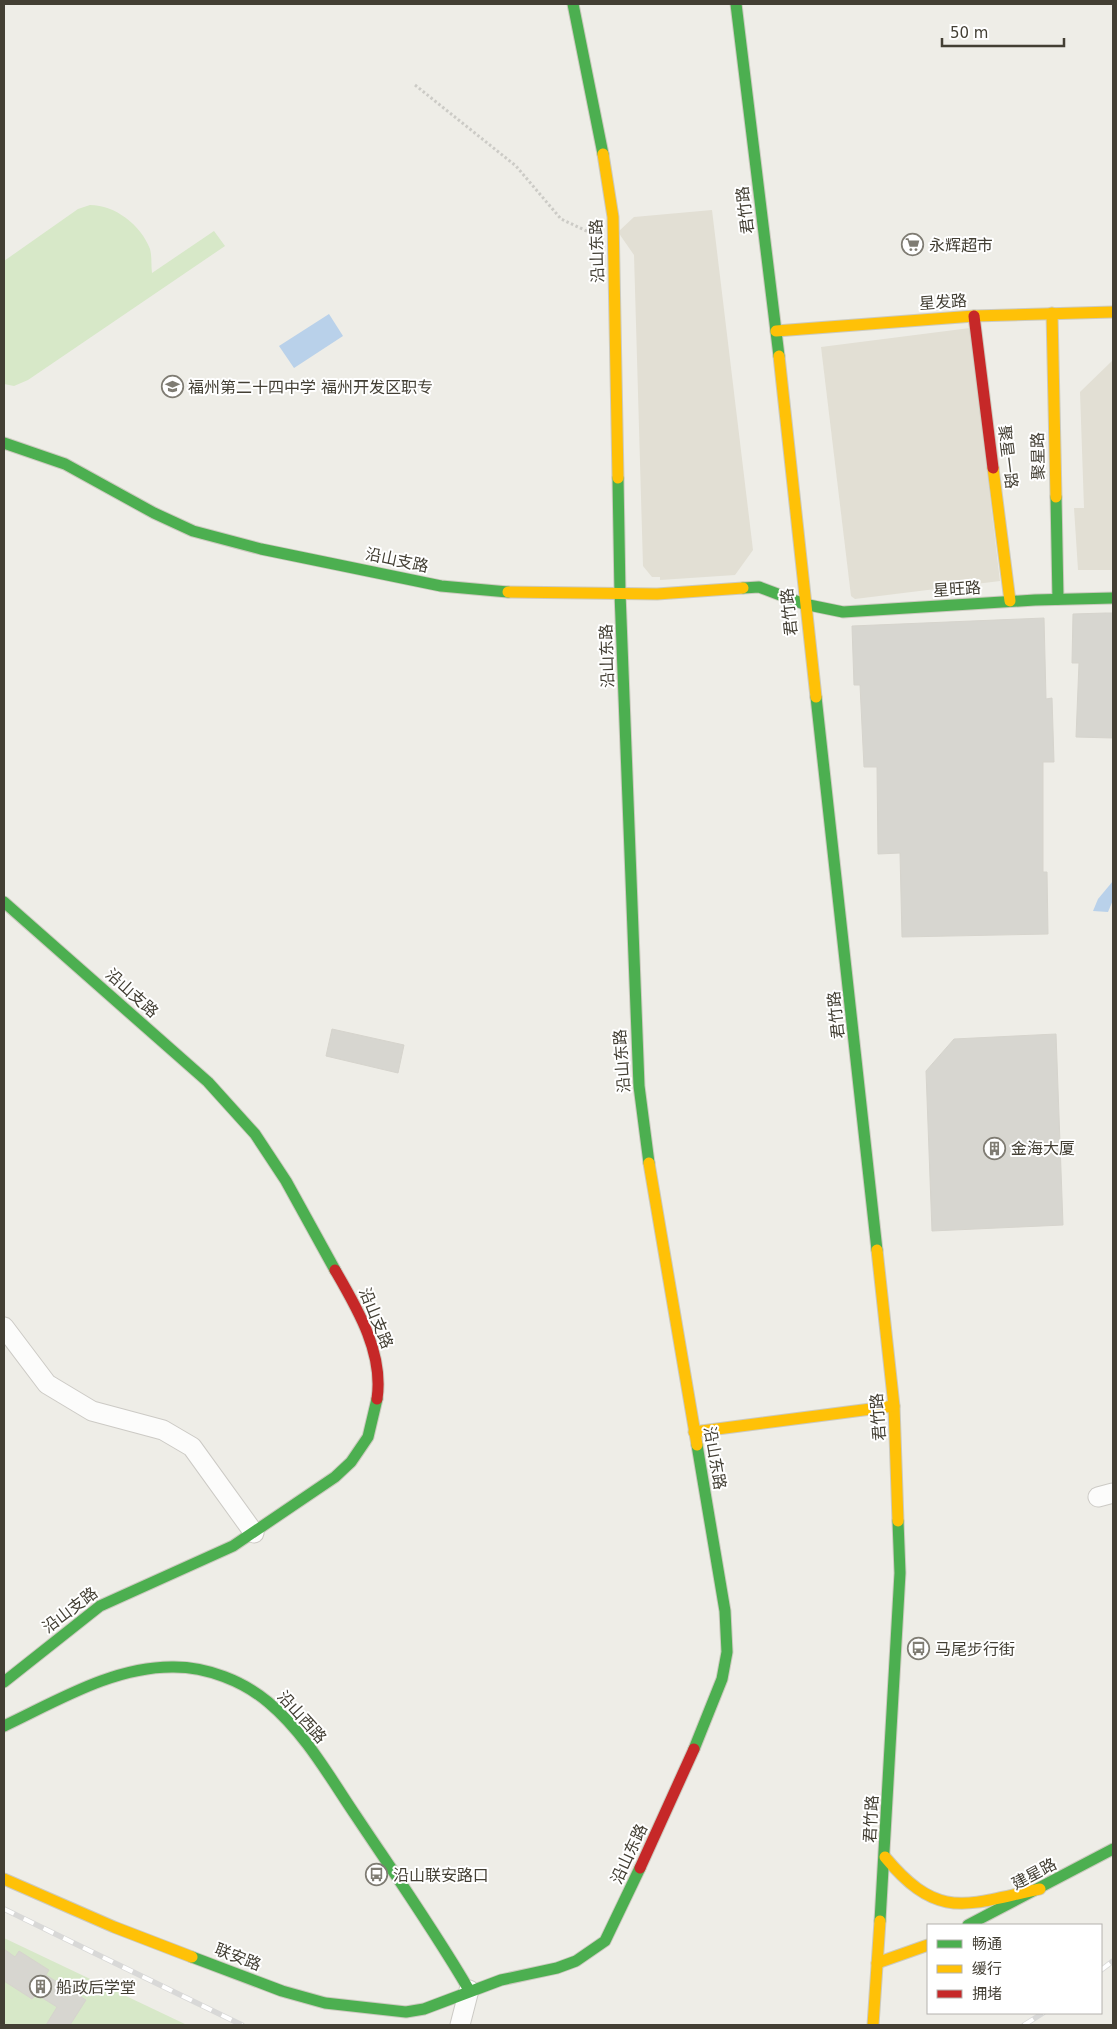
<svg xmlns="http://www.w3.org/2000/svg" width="1117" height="2029" font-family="'DejaVu Sans','Noto Sans SC',sans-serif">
  <rect width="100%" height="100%" fill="#eeede7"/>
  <g fill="#e2dfd4">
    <path d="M712 210 753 550 735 575 660 580V577H652L643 566 634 255 618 232 634 217Z"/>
    <path d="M970 328 1000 581 855 599 851 596 821 347Z"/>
    <path d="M1113 360V570H1078L1074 508H1084L1080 392Z"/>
  </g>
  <g fill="#d7e8c8">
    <path d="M90 205C115 205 141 225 150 249 152 256 151 265 152 273L214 231 225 246 28 380 14 386 4 384V261L78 209Z"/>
    <path d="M4 1938 187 2025H4Z"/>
  </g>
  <g fill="#b9d1ea">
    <path d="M329 314 343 336 294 368 279 346Z"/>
    <path d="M1113 881V900L1108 912 1093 911 1098 899Z"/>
  </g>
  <g fill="#d7d6d0" stroke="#d6d4cd">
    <path d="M1106 613H1113V738L1076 737 1079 663H1072L1073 614Z"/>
    <path d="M1044 618 1046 699 1052 698 1054 762H1043V872H1047L1048 934 902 937 900 853 878 854 877 767H864L860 685H854L852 626Z"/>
    <path d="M332 1029 404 1045 398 1073 326 1056Z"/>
    <path d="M1056 1034 1063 1225 932 1231 926 1071 954 1039Z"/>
    <path d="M4 1949 15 1957 19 1951 49 1970 46 1975 86 2000 70 2025H46L57 2007 36 1994 32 1999 4 1981Z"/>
  </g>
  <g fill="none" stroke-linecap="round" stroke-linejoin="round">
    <defs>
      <g id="street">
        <path d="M4 1327 47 1384 92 1411 163 1430 192 1447 254 1533"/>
        <path d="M1098 1497 1113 1493"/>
        <path d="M460 2025 469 1990"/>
      </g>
      <g id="fast">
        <path d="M573 4 603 154"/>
        <path d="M736 4 779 356"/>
        <path d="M4 443 65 464 154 513 193 531 261 549 441 586 508 592"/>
        <path d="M618 478 620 593 639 1086 649 1163"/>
        <path d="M1056 497 1058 599"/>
        <path d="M743 588 759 587 804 604 843 612 1035 600 1113 598"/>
        <path d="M816 697 877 1250"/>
        <path d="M4 902 208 1082 255 1134 286 1181 335 1270"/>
        <path d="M4 1682 100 1606 233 1546 335 1477 351 1462 368 1437 377 1399"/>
        <path d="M4 1726C57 1701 114 1666 174 1667 207 1667 243 1681 268 1702 305 1733 329 1776 356 1816 394 1873 434 1930 469 1990"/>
        <path d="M694 1749 722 1679 727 1652 725 1611 697 1445"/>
        <path d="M880 1921 900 1573 898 1521"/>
        <path d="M968 1925 1113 1849"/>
        <path d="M192 1957 282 1991 325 2003 406 2012 424 2009 501 1980 557 1968 576 1961 605 1941 640 1868"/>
      </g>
      <g id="slow">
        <path d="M603 154 613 217 618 478"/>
        <path d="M1052 313 1056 497"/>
        <path d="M776 331 974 316 1113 312"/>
        <path d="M779 356 816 697"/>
        <path d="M993 468 1010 601"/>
        <path d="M508 592 657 594 743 588"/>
        <path d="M649 1163 697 1445"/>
        <path d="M877 1250 894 1406 898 1521"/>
        <path d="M694 1432 894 1406"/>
        <path d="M885 1857C939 1922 967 1904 1040 1889"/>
        <path d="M4 1879 114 1927 192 1957"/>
        <path d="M877 1963 928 1945"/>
        <path d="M873 2025 880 1921"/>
      </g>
      <g id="jam">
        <path d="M974 316 993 468"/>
        <path d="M335 1270C357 1308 384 1353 377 1399"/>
        <path d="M640 1868 694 1749"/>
      </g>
    </defs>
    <use href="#street" stroke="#cccac5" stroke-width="21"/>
    <use href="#fast" stroke="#cccabf" stroke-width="13"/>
    <use href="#slow" stroke="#cccabf" stroke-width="13"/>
    <use href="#jam" stroke="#cccabf" stroke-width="13"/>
    <path stroke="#cccbc6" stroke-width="3" stroke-dasharray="2.5 2.5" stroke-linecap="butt" d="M415 85 516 166 561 219 593 234"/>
    <use href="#street" stroke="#fcfcfb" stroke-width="19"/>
    <use href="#fast" stroke="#4caf50" stroke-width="11"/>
    <use href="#slow" stroke="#ffc107" stroke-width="11"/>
    <use href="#jam" stroke="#c62828" stroke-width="11"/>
    <defs>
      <g id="rail">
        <path d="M4 1909 242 2025"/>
        <path d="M1101 1970 1113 1961"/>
        <path d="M1024 2025 1043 2013"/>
      </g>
    </defs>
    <use href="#rail" stroke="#d8d8d7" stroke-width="5.5"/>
    <use href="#rail" stroke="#fff" stroke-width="4" stroke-dasharray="11" stroke-linecap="butt"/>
  </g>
  <defs>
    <symbol id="supermarket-ring" viewBox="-11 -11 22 22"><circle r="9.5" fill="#fff" stroke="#7f7c73" stroke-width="1.5"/><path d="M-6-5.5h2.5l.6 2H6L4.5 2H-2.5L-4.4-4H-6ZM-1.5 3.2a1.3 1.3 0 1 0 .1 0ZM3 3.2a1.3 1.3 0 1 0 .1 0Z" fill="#7f7c73"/></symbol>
    <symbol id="school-ring" viewBox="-11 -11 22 22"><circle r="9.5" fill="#fff" stroke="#7f7c73" stroke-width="1.5"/><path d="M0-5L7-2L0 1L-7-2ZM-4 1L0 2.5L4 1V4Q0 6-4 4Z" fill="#7f7c73"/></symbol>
    <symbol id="building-ring" viewBox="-11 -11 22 22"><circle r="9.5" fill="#fff" stroke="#7f7c73" stroke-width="1.5"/><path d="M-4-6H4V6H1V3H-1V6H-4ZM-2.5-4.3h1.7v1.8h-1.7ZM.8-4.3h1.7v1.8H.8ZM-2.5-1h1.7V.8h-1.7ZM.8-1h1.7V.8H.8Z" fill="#7f7c73"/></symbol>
    <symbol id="bus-ring" viewBox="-11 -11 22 22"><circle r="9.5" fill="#fff" stroke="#7f7c73" stroke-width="1.5"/><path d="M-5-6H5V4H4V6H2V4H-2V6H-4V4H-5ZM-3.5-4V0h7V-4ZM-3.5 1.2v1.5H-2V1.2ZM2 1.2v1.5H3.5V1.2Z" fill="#7f7c73"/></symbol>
  </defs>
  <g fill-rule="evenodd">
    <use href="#supermarket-ring" x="900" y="232" width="25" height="25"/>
    <use href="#school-ring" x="160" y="374" width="25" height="25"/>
    <use href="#building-ring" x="982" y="1136" width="25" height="25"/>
    <use href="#bus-ring" x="906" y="1636" width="25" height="25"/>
    <use href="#bus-ring" x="364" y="1862" width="25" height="25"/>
    <use href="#building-ring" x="28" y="1974" width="25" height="25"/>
  </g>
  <g text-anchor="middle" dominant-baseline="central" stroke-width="4" stroke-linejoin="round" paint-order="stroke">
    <g font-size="16" fill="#433f34" stroke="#fff">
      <text transform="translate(745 210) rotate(-97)">君竹路</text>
      <text transform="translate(597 251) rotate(-92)">沿山东路</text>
      <text transform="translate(943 302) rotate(-4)">星发路</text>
      <text transform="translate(1038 456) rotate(-91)">聚星路</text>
      <text transform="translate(1008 457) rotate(83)">聚星一路</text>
      <text transform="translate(397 560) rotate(12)">沿山支路</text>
      <text transform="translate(957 589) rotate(-4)">星旺路</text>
      <text transform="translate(789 612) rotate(-96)">君竹路</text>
      <text transform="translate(607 656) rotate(-92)">沿山东路</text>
      <text transform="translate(132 993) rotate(42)">沿山支路</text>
      <text transform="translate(836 1015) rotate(-96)">君竹路</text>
      <text transform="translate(622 1061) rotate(-94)">沿山东路</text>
      <text transform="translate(376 1318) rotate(68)">沿山支路</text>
      <text transform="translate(878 1417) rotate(-94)">君竹路</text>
      <text transform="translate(715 1458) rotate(80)">沿山东路</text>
      <text transform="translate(70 1610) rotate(-37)">沿山支路</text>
      <text transform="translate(302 1717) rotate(48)">沿山西路</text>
      <text transform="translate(871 1819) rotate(-87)">君竹路</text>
      <text transform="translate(629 1854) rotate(-65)">沿山东路</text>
      <text transform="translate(1034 1874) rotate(-28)">建星路</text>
      <text transform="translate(238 1957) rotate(21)">联安路</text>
    </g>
    <g font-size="16" fill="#433f34" stroke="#fff" text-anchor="start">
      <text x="929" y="245">永辉超市</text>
      <text x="188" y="387">福州第二十四中学 福州开发区职专</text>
      <text x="1011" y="1148">金海大厦</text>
      <text x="935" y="1649">马尾步行街</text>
      <text x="393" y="1875">沿山联安路口</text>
      <text x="56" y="1987">船政后学堂</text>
    </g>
  </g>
  <rect width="1117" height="2029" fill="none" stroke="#433f34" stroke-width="10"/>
  <rect x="927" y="1924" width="175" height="90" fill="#ffffff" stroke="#b4b2ae"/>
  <rect x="937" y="1940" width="25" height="8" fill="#4caf50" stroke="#b4b2ae"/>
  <text x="972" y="1949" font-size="15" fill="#433f34">畅通</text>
  <rect x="937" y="1965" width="25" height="8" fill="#ffc107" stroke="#b4b2ae"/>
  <text x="972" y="1974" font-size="15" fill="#433f34">缓行</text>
  <rect x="937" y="1990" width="25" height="8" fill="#c62828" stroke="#b4b2ae"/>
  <text x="972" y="1999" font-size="15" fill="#433f34">拥堵</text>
  <path d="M942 38v8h122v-8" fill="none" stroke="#433f34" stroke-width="2.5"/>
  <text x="950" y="38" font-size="15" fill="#433f34" stroke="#ffffff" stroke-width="4" paint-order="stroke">50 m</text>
</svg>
